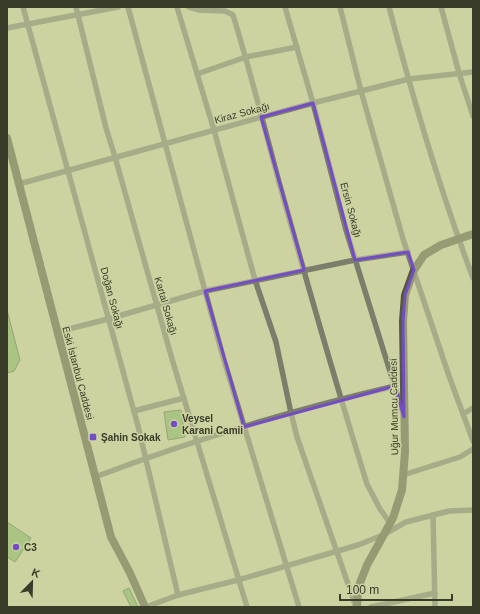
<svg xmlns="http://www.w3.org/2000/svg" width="480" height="614" font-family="Arial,sans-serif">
  <rect width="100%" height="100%" fill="#ccd2a1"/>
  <g fill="#81b560" stroke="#556d46">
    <path d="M7 310 20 360 14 371 7 373Z"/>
    <path d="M181 410 185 437 168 440 164 412Z"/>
    <path d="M7 522 31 538 15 562 7 557Z"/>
    <path d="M129 588 138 607H131L123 591Z"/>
  </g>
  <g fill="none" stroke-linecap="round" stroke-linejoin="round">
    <g stroke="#7b7e6a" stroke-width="5.5">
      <path d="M23 7 138 426 178 595"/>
      <path d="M76 7 106 128 115 157 172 359 247 607"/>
      <path d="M128 7 223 357 299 607"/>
      <path d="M177 7 214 130 255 280 276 342 291 413 297 437 356 607"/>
      <path d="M189 7 199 10 225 11 233 15C250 70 264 126 279 182 307 283 336 384 367 484L380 509 390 523"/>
      <path d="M285 7 313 103 346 230 402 410"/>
      <path d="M340 7 361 91 403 239 449 376 473 441"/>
      <path d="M389 7C413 99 440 190 473 278"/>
      <path d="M441 7 459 73 473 116"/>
      <path d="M7 28 118 7"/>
      <path d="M197 74 246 57 297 47"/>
      <path d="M19 184 313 103 409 79 473 72"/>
      <path d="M57 332 108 319 205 291 355 260 408 252"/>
      <path d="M134 411 184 398"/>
      <path d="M463 414 473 408"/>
      <path d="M403 475 460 457 473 449"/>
      <path d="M95 477C193 440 293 410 395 386"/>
      <path d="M433 515 435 607"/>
      <path d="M146 607 178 595 238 580 358 545 383 535 406 522 449 511 473 510"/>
      <path d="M371 607 435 593"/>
    </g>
    <g stroke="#55593c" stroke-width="8">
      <path d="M7 138 111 537 130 573 145 607"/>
      <path d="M357 607 358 588 367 565 393 518 402 490 405 452 403 321 405 295 414 270 424 255 441 245 473 234"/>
    </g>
  </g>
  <path d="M0 0H480V614H0ZM313 103 355 260 408 252 414 270 405 295 403 321 404 417 395 386 244 427 205 291 304 270 261 117Z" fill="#ccd2a1" fill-opacity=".55" fill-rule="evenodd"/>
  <path fill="none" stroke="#744cc5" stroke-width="3" stroke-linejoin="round" d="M313 103 355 260 408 252 414 270 405 295 403 321 404 417 395 386 244 427 205 291 304 270 261 117Z"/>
  <g fill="#744cc5" stroke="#ccd2a1" stroke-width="1.5">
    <circle cx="174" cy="424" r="4"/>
    <rect x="89" y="433" width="8" height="8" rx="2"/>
    <circle cx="16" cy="547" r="4"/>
  </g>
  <g text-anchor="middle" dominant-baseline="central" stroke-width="3" stroke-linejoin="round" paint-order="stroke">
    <g font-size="10" fill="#393c28" stroke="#ccd2a1">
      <text transform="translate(242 113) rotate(-15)">Kiraz Sokağı</text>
      <text transform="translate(351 210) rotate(75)">Ersin Sokağı</text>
      <text transform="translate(112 298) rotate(75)">Doğan Sokağı</text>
      <text transform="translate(166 306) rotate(74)">Kartal Sokağı</text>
      <text transform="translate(78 373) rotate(75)">Eski İstanbul Caddesi</text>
      <text transform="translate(394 407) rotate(-91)">Uğur Mumcu Caddesi</text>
    </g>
    <g font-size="10" font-weight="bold" fill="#393c28" stroke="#ccd2a1" text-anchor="start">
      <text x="182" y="418">Veysel<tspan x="182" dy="12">Karani Camii</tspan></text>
      <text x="101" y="437">Şahin Sokak</text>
      <text x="24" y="547">C3</text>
    </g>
  </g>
  <rect width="480" height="614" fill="none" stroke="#393c28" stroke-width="16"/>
  <g transform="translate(32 582) rotate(23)" stroke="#ccd2a1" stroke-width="3" paint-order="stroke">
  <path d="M0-3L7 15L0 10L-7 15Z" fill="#393c28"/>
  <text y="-6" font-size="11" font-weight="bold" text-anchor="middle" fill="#393c28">K</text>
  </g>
  <path d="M340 594v6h112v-6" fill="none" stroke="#393c28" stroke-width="2"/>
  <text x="346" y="594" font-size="12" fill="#393c28" stroke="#ccd2a1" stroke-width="3" paint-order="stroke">100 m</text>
</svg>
